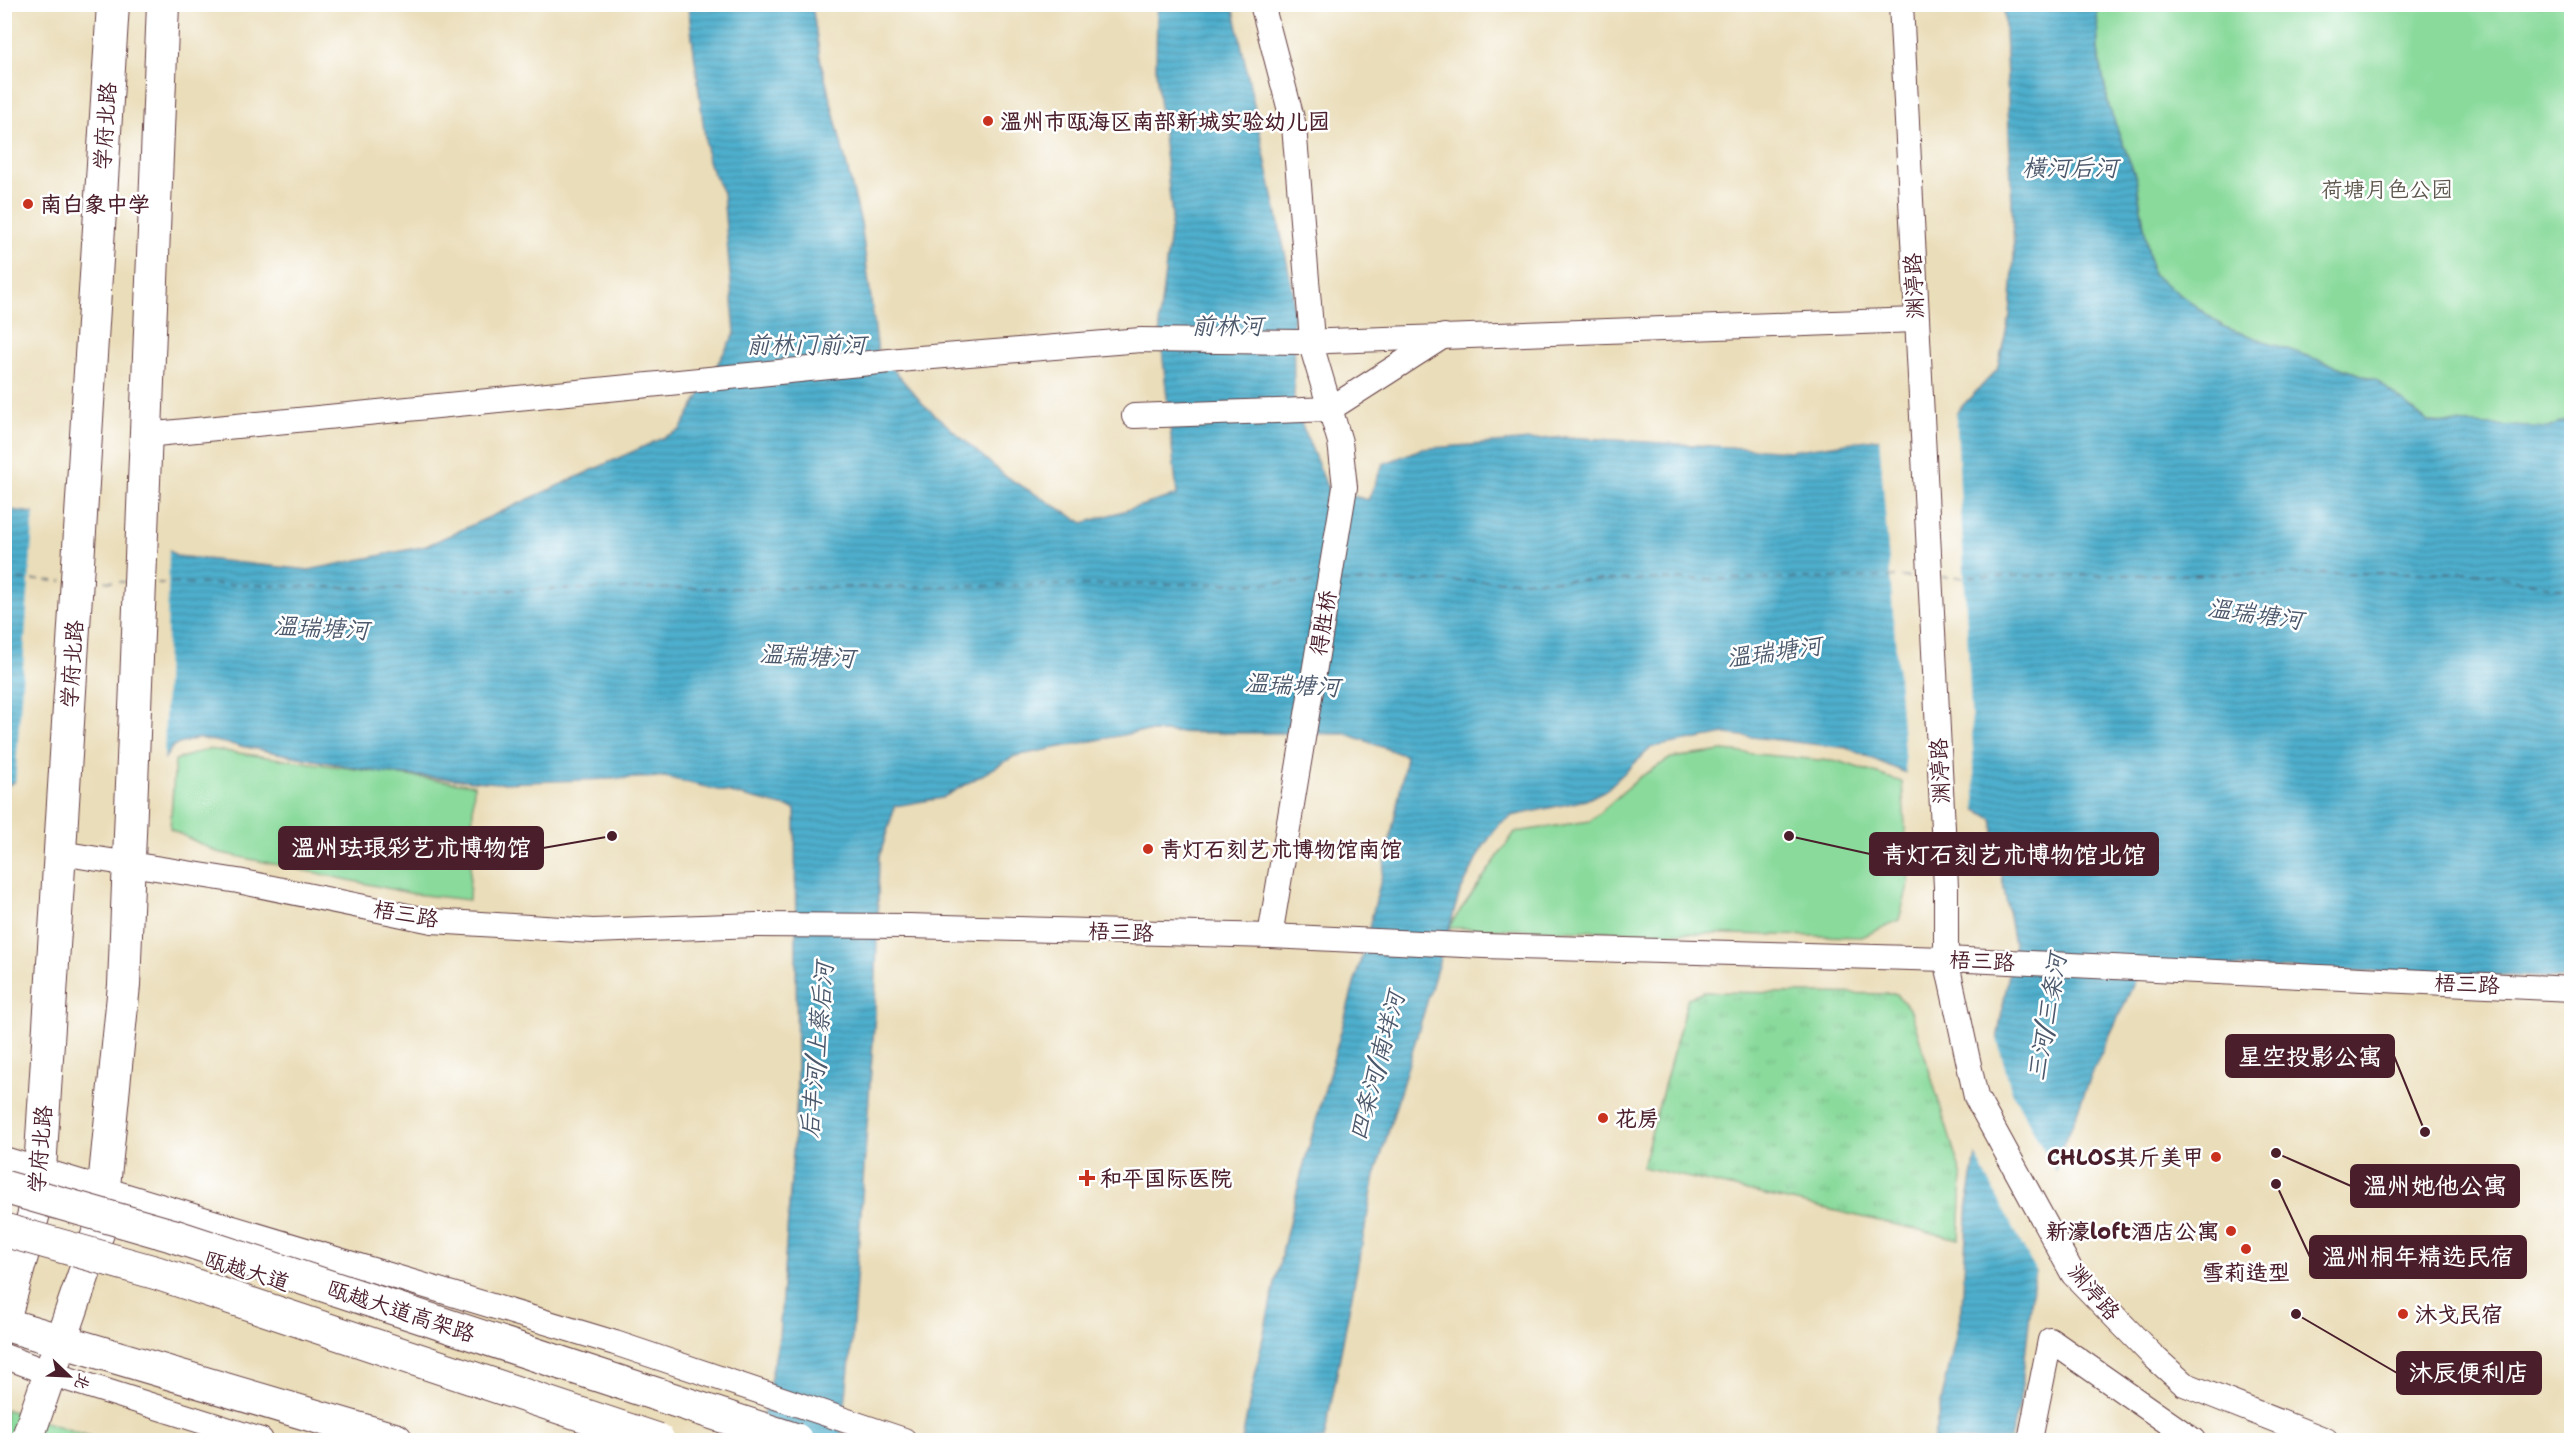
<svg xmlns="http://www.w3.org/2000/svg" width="2576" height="1445" font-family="'Shantell Sans','LXGW WenKai TC',sans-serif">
  <defs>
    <pattern id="grass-tufts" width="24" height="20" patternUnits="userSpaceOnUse" patternTransform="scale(1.5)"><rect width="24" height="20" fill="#89da9b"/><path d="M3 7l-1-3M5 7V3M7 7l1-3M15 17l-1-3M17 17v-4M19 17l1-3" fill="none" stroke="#78bb86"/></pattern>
    <pattern id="water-rules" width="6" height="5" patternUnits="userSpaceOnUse" patternTransform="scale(1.5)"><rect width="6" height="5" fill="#4eafcd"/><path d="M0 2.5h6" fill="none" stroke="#438ea7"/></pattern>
  </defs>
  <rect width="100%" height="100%" fill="#fff"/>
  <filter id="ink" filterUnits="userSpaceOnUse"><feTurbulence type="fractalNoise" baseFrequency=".0167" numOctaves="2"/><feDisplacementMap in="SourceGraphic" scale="12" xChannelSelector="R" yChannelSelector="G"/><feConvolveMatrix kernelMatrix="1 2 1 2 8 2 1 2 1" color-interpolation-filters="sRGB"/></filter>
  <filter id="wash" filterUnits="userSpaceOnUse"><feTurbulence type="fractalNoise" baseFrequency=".008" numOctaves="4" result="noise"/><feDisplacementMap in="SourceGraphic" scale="24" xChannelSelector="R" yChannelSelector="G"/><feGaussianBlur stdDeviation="1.35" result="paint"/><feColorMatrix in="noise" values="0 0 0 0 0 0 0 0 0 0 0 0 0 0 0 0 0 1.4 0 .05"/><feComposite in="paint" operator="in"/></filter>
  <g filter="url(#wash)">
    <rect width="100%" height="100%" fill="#eaddb9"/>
    <path fill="url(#grass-tufts)" stroke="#6a7c63" stroke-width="1.5" d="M1704 992 1897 994 1911 1011 1962 1177 1959 1239 1642 1167 1688 998Z"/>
    <g fill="#89da9b" stroke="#6a7c63" stroke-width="1.5">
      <path d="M2097 5H2571V418L2549 428 2428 422 2376 380 2224 327 2152 274 2136 178 2109 107 2098 51Z"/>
      <path d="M208 749 474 785 469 900 414 894 217 852 170 829 175 760Z"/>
      <path d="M1723 751 1841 762 1902 782 1909 883 1899 920 1862 937 1448 928 1515 832 1590 821 1640 777 1671 758Z"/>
      <path d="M5 1409 101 1440H5Z"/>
    </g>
    <path fill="url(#water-rules)" stroke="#4c677c" stroke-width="1.5" d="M688 5H812L820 58 861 223 878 352 923 404 1005 476 1083 523 1177 495 1159 320 1172 216 1156 71 1157 5H1233L1293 291 1294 405 1328 489 1368 500 1383 464 1421 449 1566 437 1790 451 1939 430 1997 370 2010 315 2014 255 2004 5H2097L2098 51 2109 107 2136 178 2152 274 2224 327 2376 380 2428 422 2549 428 2571 418V978L2143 964 2094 1069 2058 1160 2033 1286 2021 1393 2010 1440H1933L1962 1308 1968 1200 2014 945 1992 819 1937 786 1847 748 1726 734 1652 747 1606 790 1586 800 1512 816 1499 824 1481 850 1459 895 1375 1176 1324 1440H1242C1259 1354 1277 1268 1299 1183 1337 1041 1382 901 1406 756L1347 734 1138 732 1015 756 942 798 895 806 879 858 875 1013 851 1351 841 1440H758L779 1338 797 1098 795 809 665 777 499 783 383 773 198 738 173 746 160 765 21 778 5 787V509L134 527 155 537 176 556 309 570 426 546 680 430 735 333 723 193 708 162Z"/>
    <g fill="#eaddb9">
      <path d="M1956 409 1976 813 1935 789 1906 777 1879 435 1938 427Z"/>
      <path d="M34 510 135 524 158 535 169 546 164 764 157 780 146 785 135 789 22 781 15 785Z"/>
      <path d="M1996 1035 2011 1090 2058 1176 2038 1276 1974 1152Z"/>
    </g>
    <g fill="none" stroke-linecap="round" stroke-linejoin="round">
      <g stroke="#4c596c" stroke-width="1.5" stroke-dasharray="8 6" stroke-linecap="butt">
        <path d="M1941 577 2478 572 2572 591"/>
        <path d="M4 579 62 581"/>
        <path d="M91 581 125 582"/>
        <path d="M1341 582 1919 577"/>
        <path d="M157 583 481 590 1319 583"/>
      </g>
    </g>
  </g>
  <g filter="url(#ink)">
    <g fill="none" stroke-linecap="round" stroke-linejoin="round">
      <defs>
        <g id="minor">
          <path d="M1262 4 1294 126 1313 351 1340 442 1345 487 1270 936"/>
          <path d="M1901 4 1946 887V959L1976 1097 2073 1274 2153 1356 2184 1384 2326 1440"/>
          <path d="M1134 416 1330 409 1444 336"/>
          <path d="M146 435 920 358 1141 340 1301 342 1916 320"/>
          <path d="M60 853 238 881 432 921 593 931 756 925 909 926 1270 936 1484 946 1946 959 2572 989"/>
          <path d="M4 1159 615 1343 904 1440"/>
          <path d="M4 1356 52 1374 261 1440"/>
          <path d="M2030 1440 2050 1340 2193 1440"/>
        </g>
        <g id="major">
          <path d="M4 1320 36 1206 40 1170 113 4"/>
          <path d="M27 1440 100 1227 124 985 163 4"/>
        </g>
        <path id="highway" d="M4 1324 396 1440"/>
      </defs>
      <use href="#minor" stroke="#623c40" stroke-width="26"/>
      <use href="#major" stroke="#623c40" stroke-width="34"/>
      <use href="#highway" stroke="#623c40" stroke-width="35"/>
      <use href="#minor" stroke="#fff" stroke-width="24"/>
      <use href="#major" stroke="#fff" stroke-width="32"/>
      <use href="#highway" stroke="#fff" stroke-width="33"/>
      <defs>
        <g id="highway-bridge">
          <path d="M4 1187 171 1235 796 1440"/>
          <path d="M4 1230 157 1273 658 1440"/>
        </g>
      </defs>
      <use href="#highway-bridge" stroke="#623c40" stroke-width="35" stroke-linecap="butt"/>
      <use href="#highway-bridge" stroke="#fff" stroke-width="33"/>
    </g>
  </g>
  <g fill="#c8321e" stroke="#fff" stroke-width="2">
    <circle cx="988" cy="121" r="6"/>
    <circle cx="28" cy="204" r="6"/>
    <circle cx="1148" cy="849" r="6"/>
    <circle cx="1603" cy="1118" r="6"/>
    <circle cx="2216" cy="1157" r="6"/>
    <path d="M1084 1169h6v6h6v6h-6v6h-6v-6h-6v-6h6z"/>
    <circle cx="2231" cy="1231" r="6"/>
    <circle cx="2246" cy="1249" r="6"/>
    <circle cx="2403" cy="1314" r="6"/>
  </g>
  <g text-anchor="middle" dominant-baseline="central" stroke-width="5" stroke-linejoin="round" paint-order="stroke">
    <g font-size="22" font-weight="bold" fill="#4a1f2b" stroke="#fff" text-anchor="start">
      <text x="1000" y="121">温州市瓯海区南部新城实验幼儿园</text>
      <text x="40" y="204">南白象中学</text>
      <text x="1160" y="849">青灯石刻艺术博物馆南馆</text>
      <text x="1615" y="1118">花房</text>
      <text x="2204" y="1157" text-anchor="end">CHLOS其斤美甲</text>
      <text x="1100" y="1178">和平国际医院</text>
      <text x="2219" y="1231" text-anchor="end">新濠loft酒店公寓</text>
      <text x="2246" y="1272" text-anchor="middle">雪莉造型</text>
      <text x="2415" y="1314">沐戈民宿</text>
    </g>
    <g font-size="22" fill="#4a1f2b" stroke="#fff">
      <text transform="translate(105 126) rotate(-86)">学府北路</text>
      <text transform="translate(1914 286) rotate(-93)">渊渟路</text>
      <text transform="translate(1323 623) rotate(-81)">得胜桥</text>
      <text transform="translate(72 664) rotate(-86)">学府北路</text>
      <text transform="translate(1940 771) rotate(-93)">渊渟路</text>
      <text transform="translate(406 914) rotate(10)">梧三路</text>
      <text transform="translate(1121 932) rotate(2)">梧三路</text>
      <text transform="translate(1982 961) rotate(3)">梧三路</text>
      <text transform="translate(2467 984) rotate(3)">梧三路</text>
      <text transform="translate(40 1149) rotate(-85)">学府北路</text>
      <text transform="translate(247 1271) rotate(17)">瓯越大道</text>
      <text transform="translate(2094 1292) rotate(49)">渊渟路</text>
      <text transform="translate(401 1311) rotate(18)">瓯越大道高架路</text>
    </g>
    <g font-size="22" fill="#5d574d" stroke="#fff">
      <text x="2387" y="189">荷塘月色公园</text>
    </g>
    <g font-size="24" font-style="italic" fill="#4c596c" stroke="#fff">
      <text x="2070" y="168">横河后河</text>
      <text x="1227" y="326">前林河</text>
      <text x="806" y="345">前林门前河</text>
      <text transform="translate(2255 614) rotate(8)">温瑞塘河</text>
      <text transform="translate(321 628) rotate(3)">温瑞塘河</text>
      <text transform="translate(1774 652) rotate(-8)">温瑞塘河</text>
      <text transform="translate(807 656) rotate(3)">温瑞塘河</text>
      <text transform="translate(1292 685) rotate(3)">温瑞塘河</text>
      <text transform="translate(2047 1017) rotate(-80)">三河/三条河</text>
      <text transform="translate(817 1050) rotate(-85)">后丰河/上蔡后河</text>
      <text transform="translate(1377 1066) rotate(-75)">四条河/南垟河</text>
    </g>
  </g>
  <path fill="none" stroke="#4a1f2b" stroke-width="2" d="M612 836L543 848M1789 836L1870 854M2425 1132L2394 1056M2276 1153L2351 1186M2276 1184L2310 1257M2296 1314L2397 1373"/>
  <g fill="#4a1f2b" stroke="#fff" stroke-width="2">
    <circle cx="612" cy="836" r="6"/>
    <circle cx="1789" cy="836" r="6"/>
    <circle cx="2425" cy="1132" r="6"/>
    <circle cx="2276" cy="1153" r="6"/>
    <circle cx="2276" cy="1184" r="6"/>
    <circle cx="2296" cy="1314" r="6"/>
  </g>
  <g fill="#4a1f2b" stroke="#4a1f2b" stroke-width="2">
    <rect x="279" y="827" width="264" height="42" rx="6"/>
    <rect x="1870" y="833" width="288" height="42" rx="6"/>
    <rect x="2226" y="1035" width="168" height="42" rx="6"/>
    <rect x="2351" y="1165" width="168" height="42" rx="6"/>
    <rect x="2310" y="1236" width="216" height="42" rx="6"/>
    <rect x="2397" y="1352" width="144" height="42" rx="6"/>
  </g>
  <g font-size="24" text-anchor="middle" font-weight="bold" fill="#fff">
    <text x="411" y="856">温州珐琅彩艺术博物馆</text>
    <text x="2014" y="863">青灯石刻艺术博物馆北馆</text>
    <text x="2310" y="1065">星空投影公寓</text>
    <text x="2435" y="1194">温州她他公寓</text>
    <text x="2418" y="1265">温州桐年精选民宿</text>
    <text x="2469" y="1381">沐辰便利店</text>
  </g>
  <rect width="2576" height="1445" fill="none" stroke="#fff" stroke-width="24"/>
  <g transform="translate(69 1376) rotate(113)" stroke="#ffffff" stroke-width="4.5" paint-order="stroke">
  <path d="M0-4.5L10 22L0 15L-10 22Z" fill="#4a1f2b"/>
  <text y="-9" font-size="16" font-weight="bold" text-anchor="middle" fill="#4a1f2b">北</text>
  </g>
</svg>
